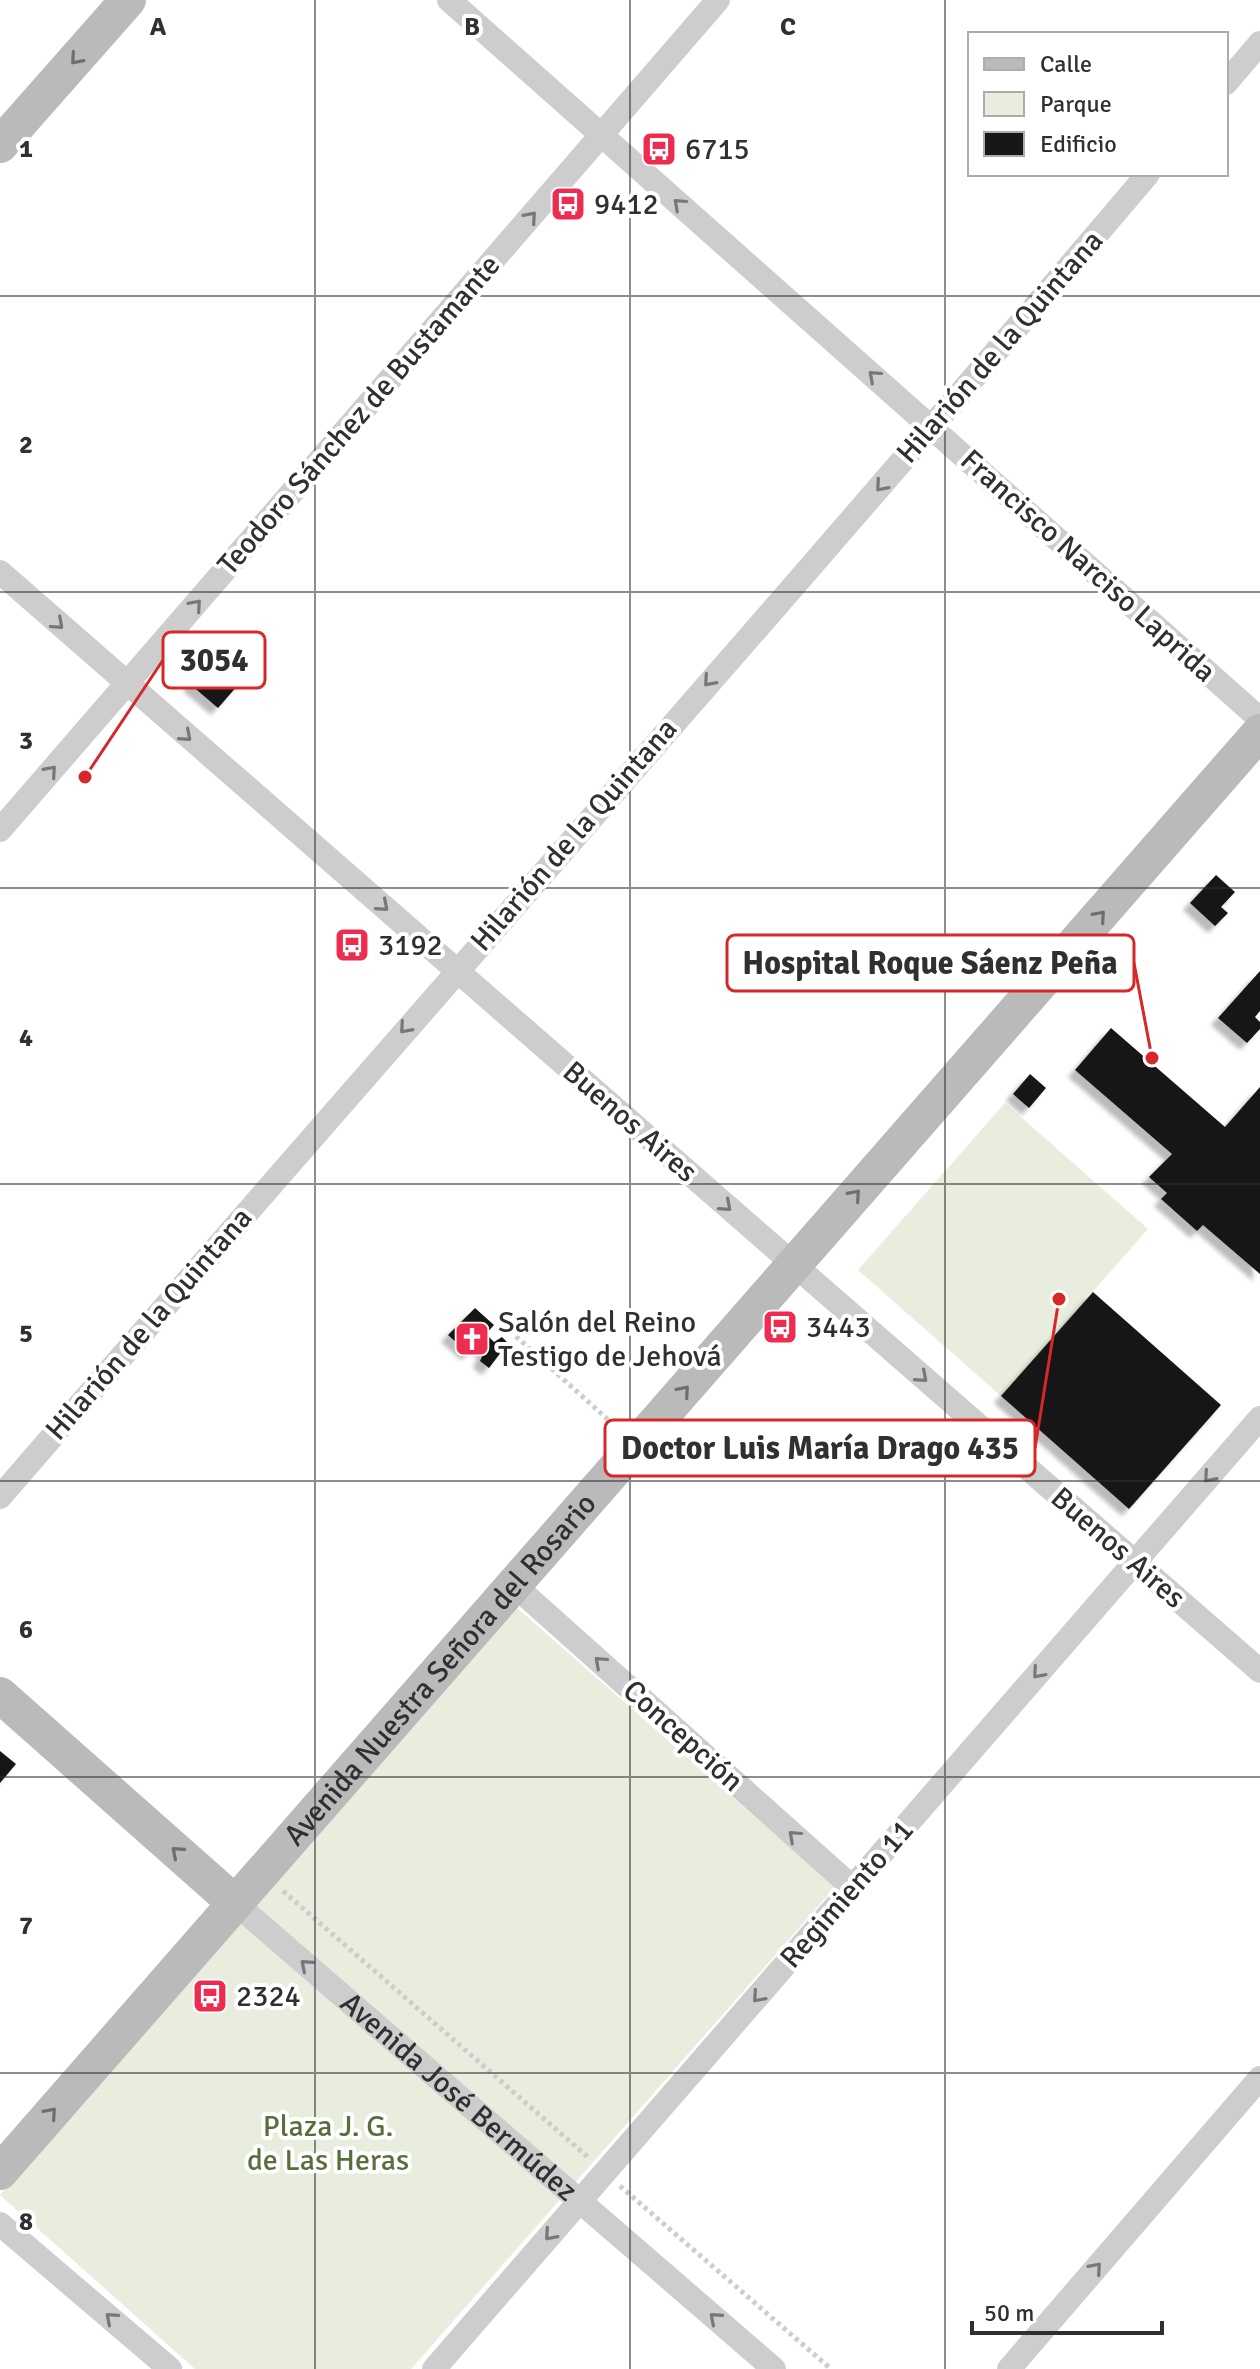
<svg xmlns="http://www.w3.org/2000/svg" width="1260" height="2369" font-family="Signika,sans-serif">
  <defs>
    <filter id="shadow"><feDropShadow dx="-7" dy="7" stdDeviation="2" flood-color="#0004"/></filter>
  </defs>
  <rect width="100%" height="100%" fill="#fff"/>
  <g fill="#e8eddd">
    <path d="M1005 1103 1148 1229 1001 1396 858 1270Z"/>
    <path d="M516 1607 835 1887 411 2369H195L0 2195Z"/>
  </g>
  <g fill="#171717" filter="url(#shadow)">
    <path d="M212 636 252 669 218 708 191 685 192 661Z"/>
    <path d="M1216 875 1235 892 1221 907 1228 913 1215 926 1190 903Z"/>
    <path d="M1260 971V1011L1255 1017 1260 1022V1029L1247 1043 1218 1018Z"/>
    <path d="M1111 1028 1225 1127 1260 1087V1274L1203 1225 1197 1231 1161 1199 1167 1193 1149 1177 1172 1154 1075 1070Z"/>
    <path d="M1030 1074 1046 1088 1029 1108 1013 1094Z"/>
    <path d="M1093 1292 1221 1405 1129 1509 1001 1396Z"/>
    <path d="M475 1308 494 1325 486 1334 494 1342 502 1337 508 1343 489 1368 480 1361 484 1352 478 1345 468 1353 448 1335Z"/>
    <path d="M0 1751 16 1764 0 1783Z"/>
  </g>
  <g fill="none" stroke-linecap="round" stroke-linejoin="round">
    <g stroke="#cdcdcd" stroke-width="5" stroke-dasharray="4 4" stroke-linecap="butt">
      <path d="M510 1331 615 1426"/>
      <path d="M283 1891 589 2158"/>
      <path d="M620 2186 831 2369"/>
    </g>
    <g stroke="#cdcdcd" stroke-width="24">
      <path d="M449 0 1260 719"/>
      <path d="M1226 83 1260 43"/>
      <path d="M0 572 1260 1671"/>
      <path d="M0 830 718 0"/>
      <path d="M0 1497C382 1055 770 619 1148 174"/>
      <path d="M514 1585 852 1887"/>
      <path id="s1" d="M235 1903 774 2369"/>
      <path d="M0 2224 170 2369"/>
      <path d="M434 2369 1260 1418"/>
      <path d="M1009 2369 1260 2078"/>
    </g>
    <g stroke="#bababa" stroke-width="36">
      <path d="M0 145 128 0"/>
      <path d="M0 1695 235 1903"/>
      <path id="s2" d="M0 2172 1260 732"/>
    </g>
  </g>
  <defs><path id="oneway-chevron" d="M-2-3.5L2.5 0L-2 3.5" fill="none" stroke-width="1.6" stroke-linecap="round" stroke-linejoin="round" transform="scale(2)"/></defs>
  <g stroke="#6e6e6e">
    <use href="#oneway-chevron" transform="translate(76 59) rotate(131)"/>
    <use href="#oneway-chevron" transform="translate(1100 916) rotate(-49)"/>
    <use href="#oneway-chevron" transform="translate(855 1195) rotate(-49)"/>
    <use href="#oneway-chevron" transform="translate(684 1391) rotate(-49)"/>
    <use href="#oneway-chevron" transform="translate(177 1852) rotate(-139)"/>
    <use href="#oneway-chevron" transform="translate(51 2113) rotate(-49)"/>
  </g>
  <g stroke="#777">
    <use href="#oneway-chevron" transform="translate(679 204) rotate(-138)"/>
    <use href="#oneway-chevron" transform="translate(531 217) rotate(-49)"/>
    <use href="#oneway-chevron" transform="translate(874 376) rotate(-138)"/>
    <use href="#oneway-chevron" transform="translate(881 486) rotate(131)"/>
    <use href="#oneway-chevron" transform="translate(196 605) rotate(-49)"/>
    <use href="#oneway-chevron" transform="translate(58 624) rotate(42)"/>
    <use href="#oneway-chevron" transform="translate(709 681) rotate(131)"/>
    <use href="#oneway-chevron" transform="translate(186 736) rotate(41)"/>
    <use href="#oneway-chevron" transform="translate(51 771) rotate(-49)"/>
    <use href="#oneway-chevron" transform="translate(383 906) rotate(41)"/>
    <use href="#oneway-chevron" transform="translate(405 1028) rotate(131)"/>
    <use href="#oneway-chevron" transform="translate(726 1206) rotate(41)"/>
    <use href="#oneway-chevron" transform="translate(922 1377) rotate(41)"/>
    <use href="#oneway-chevron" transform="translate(1209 1477) rotate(131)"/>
    <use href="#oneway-chevron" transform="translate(600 1662) rotate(-138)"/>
    <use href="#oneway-chevron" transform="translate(1038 1673) rotate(131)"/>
    <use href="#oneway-chevron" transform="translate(794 1836) rotate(-138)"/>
    <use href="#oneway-chevron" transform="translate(306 1965) rotate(-139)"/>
    <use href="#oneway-chevron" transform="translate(758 1997) rotate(131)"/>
    <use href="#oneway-chevron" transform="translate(550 2235) rotate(131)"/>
    <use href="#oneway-chevron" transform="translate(1096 2268) rotate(-49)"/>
    <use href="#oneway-chevron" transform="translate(111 2318) rotate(-139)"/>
    <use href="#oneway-chevron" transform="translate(715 2318) rotate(-139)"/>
  </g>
  <path fill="none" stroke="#303030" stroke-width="2" stroke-opacity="0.55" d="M315 0V2369M630 0V2369M945 0V2369M0 296H1260M0 592H1260M0 888H1260M0 1184H1260M0 1481H1260M0 1777H1260M0 2073H1260"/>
  <defs>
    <symbol id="bus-square" viewBox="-11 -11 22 22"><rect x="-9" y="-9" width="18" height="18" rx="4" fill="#ed2c50" stroke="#fff"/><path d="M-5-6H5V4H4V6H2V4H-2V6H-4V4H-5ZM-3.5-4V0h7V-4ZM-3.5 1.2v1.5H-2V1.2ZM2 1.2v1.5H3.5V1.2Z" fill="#fff"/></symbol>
    <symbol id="church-square" viewBox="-11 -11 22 22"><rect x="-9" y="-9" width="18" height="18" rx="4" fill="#ed2c50" stroke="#fff"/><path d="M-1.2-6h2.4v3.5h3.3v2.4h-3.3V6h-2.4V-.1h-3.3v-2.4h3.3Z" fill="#fff"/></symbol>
  </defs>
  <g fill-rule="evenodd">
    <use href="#bus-square" x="639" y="129" width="40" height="40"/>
    <use href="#bus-square" x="548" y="184" width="40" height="40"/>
    <use href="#bus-square" x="332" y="925" width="40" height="40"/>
    <use href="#bus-square" x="760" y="1307" width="40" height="40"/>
    <use href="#church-square" x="452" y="1319" width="40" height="40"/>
    <use href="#bus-square" x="190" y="1976" width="40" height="40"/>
  </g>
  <g text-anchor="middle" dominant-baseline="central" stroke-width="8" stroke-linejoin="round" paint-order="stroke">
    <g font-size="30" fill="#303030" stroke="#fff" text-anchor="start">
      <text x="685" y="149">6715</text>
      <text x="594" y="204">9412</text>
      <text x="378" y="945">3192</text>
      <text x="498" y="1322">Salón del Reino<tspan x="498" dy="34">Testigo de Jehová</tspan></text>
      <text x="806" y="1327">3443</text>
      <text x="236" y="1996">2324</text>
    </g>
    <g font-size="30" fill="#303030" stroke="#fff">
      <text transform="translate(1000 347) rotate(-49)">Hilarión de la Quintana</text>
      <text transform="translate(359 415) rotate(-49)">Teodoro Sánchez de Bustamante</text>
      <text transform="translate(1088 566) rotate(42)">Francisco Narciso Laprida</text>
      <text transform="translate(574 835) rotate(-49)">Hilarión de la Quintana</text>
      <text transform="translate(630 1122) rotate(41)">Buenos Aires</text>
      <text transform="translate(149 1324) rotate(-49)">Hilarión de la Quintana</text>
      <text transform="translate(1118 1548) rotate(41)">Buenos Aires</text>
      <text stroke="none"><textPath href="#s2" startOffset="668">Avenida Nuestra Señora del Rosario</textPath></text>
      <text transform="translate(683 1736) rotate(42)">Concepción</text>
      <text transform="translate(847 1894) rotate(-49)">Regimiento 11</text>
      <text stroke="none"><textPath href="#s1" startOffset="296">Avenida José Bermúdez</textPath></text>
    </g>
    <g font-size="30" fill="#586e3b" stroke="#fff">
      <text x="328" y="2126">Plaza J. G.<tspan x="328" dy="34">de Las Heras</tspan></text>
    </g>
  </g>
  <g font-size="26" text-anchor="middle" font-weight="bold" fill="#303030" stroke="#fff" stroke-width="8" stroke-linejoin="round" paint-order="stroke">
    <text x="158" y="35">A</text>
    <text x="472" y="35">B</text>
    <text x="788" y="35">C</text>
    <text x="26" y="157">1</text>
    <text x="26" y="453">2</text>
    <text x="26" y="749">3</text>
    <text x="26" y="1046">4</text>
    <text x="26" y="1342">5</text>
    <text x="26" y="1638">6</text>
    <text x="26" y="1934">7</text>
    <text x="26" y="2230">8</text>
  </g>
  <path fill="none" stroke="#d62828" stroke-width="3" d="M85 777L163 660M1152 1058L1134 963M1059 1299L1035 1448"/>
  <g fill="#d62828" stroke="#fff" stroke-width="3">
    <circle cx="85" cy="777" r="8"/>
    <circle cx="1152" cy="1058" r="8"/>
    <circle cx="1059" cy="1299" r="8"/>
  </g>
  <g fill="#fff" stroke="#d62828" stroke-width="3">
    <rect x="163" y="632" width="102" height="56" rx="8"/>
    <rect x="727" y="935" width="407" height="56" rx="8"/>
    <rect x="605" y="1420" width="430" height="56" rx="8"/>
  </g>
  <g font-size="32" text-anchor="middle" font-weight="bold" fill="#303030">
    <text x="214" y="671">3054</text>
    <text x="930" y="974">Hospital Roque Sáenz Peña</text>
    <text x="820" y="1459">Doctor Luis María Drago 435</text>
  </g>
  <rect x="968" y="32" width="260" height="144" fill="#ffffff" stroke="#acacac" stroke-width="2"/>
  <rect x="984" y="58" width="40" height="12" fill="#bababa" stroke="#acacac" stroke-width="2"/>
  <text x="1040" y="72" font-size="24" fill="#303030">Calle</text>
  <rect x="984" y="92" width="40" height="24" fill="#e8eddd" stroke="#acacac" stroke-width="2"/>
  <text x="1040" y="112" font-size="24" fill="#303030">Parque</text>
  <rect x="984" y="132" width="40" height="24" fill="#171717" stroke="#acacac" stroke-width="2"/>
  <text x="1040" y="152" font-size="24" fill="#303030">Edificio</text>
  <path d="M972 2321v12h190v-12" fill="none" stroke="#303030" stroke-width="4"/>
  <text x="984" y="2321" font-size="24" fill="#303030" stroke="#ffffff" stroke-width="6" paint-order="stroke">50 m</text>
</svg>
